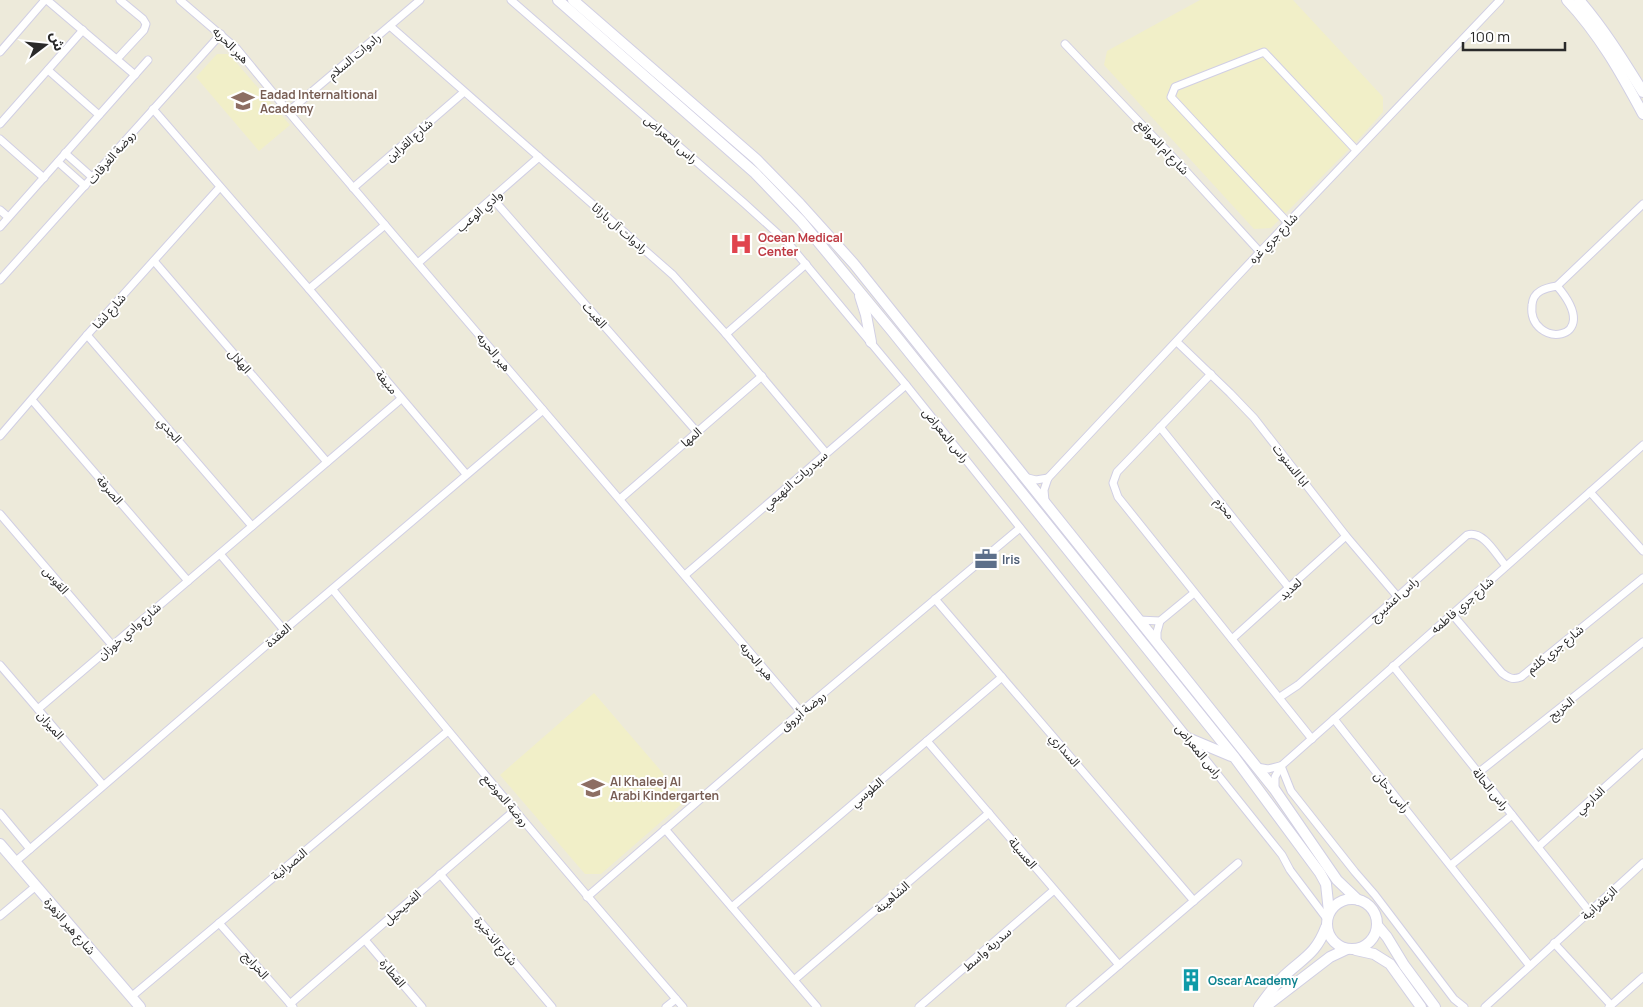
<svg xmlns="http://www.w3.org/2000/svg" width="1643" height="1007" font-family="Manrope,'Noto Sans Arabic',sans-serif">
  <rect width="100%" height="100%" fill="#edeada"/>
  <g fill="#f1efc8">
    <path d="M1200 0H1293L1383 97V112L1357 141 1271 228 1254 229 1104 65 1107 51Z"/>
    <path d="M217 54H229L290 125 259 151 196 77Z"/>
    <path d="M594 693 686 800 601 874H585L500 775Z"/>
  </g>
  <g fill="none" stroke-linecap="round" stroke-linejoin="round">
    <defs>
      <g id="street">
        <path d="M47 0 135 75"/>
        <path d="M180 0 237 49 297 122 801 712"/>
        <path d="M511 0 744 203 788 243 906 385 1282 855 1290 870 1327 919"/>
        <path d="M390 26 673 275 726 334 826 453"/>
        <path d="M1065 44 1185 170 1260 252"/>
        <path d="M0 52 45 0"/>
        <path d="M117 59 144 30 146 24 143 19 120 0"/>
        <path d="M48 70 99 115"/>
        <path d="M153 109 309 289 466 474"/>
        <path d="M288 112 420 0"/>
        <path d="M0 124 83 30"/>
        <path d="M0 139 44 178"/>
        <path d="M65 153 93 178"/>
        <path d="M58 162 85 186"/>
        <path d="M353 188 464 92"/>
        <path d="M493 199 697 432"/>
        <path d="M0 210 8 217"/>
        <path d="M1288 223 1171 97 1175 87 1264 52 1356 150"/>
        <path d="M0 227 148 60"/>
        <path d="M154 261 327 462"/>
        <path d="M418 263 539 157"/>
        <path d="M0 280 221 34"/>
        <path d="M1557 286C1607 344 1527 349 1532 305 1533 291 1545 288 1557 286Z"/>
        <path d="M1557 286 1643 204"/>
        <path d="M309 289 385 225"/>
        <path d="M726 334 806 264"/>
        <path d="M87 335 252 526"/>
        <path d="M1177 342 1230 393 1254 418 1346 536 1397 596"/>
        <path d="M1211 374 1117 472 1113 483 1118 497 1312 739"/>
        <path d="M32 400 188 581"/>
        <path d="M1160 427 1290 589"/>
        <path d="M0 436 87 335 220 187"/>
        <path d="M1024 477 1036 480 1048 478"/>
        <path d="M1590 492 1643 551"/>
        <path d="M620 499 762 376"/>
        <path d="M1045 501 1044 490 1048 478 1260 252 1500 0"/>
        <path d="M0 514 112 645"/>
        <path d="M220 554 284 630"/>
        <path d="M685 575 906 385"/>
        <path d="M333 590C447 731 564 870 683 1007"/>
        <path d="M935 599 1194 901"/>
        <path d="M1452 614 1502 673C1508 678 1513 680 1521 677L1643 578"/>
        <path d="M1139 620 1160 621 1194 593"/>
        <path d="M1232 639 1346 536"/>
        <path d="M1157 642V632L1160 621"/>
        <path d="M0 665 103 785"/>
        <path d="M1393 666 1589 911"/>
        <path d="M1280 697 1298 685 1467 535C1484 530 1496 555 1506 566"/>
        <path d="M38 709 401 399"/>
        <path d="M1334 719 1529 965"/>
        <path d="M927 741 1119 965"/>
        <path d="M1281 766 1291 791 1355 872 1375 895 1454 999 1464 1007"/>
        <path d="M1257 767 1268 769 1280 766"/>
        <path d="M1478 773 1643 642"/>
        <path d="M1275 789V777L1281 766 1643 445"/>
        <path d="M0 813 30 849"/>
        <path d="M665 829 817 1007"/>
        <path d="M1538 847 1643 753"/>
        <path d="M15 862 284 630 543 410"/>
        <path d="M1451 865 1512 815"/>
        <path d="M440 874 552 1007"/>
        <path d="M587 897 801 712 1020 528"/>
        <path d="M732 907 1002 677"/>
        <path d="M0 916 36 886"/>
        <path d="M219 923 293 1007"/>
        <path d="M365 940 422 1007"/>
        <path d="M1554 943 1611 1005"/>
        <path d="M794 980 989 813"/>
        <path d="M131 997 448 731"/>
        <path d="M290 1004 515 810"/>
        <path d="M666 1007 676 999"/>
        <path d="M919 1007 1054 890"/>
        <path d="M1070 1007 1238 863"/>
        <path d="M1485 1007 1643 863"/>
        <path d="M1609 1007 1643 977"/>
      </g>
      <g id="secondary">
        <path d="M558 0 755 173 801 221 892 331 1235 758 1320 873 1326 884 1329 912"/>
        <path d="M573 0 756 159 800 204 854 264 1275 790 1337 880 1358 900"/>
        <path d="M1567 0C1599 34 1621 73 1643 114"/>
        <path d="M1579 0C1604 29 1623 60 1643 92"/>
        <path d="M860 296 866 315 871 342"/>
        <path d="M1188 738 1231 756"/>
        <path d="M0 844 140 1007"/>
        <circle cx="1352" cy="924" r="25"/>
        <path d="M1377 925 1387 937 1404 965 1435 1007"/>
        <path d="M1356 950 1374 954 1390 964 1421 1007"/>
        <path d="M1259 1007C1267 996 1274 986 1284 976 1303 958 1316 954 1326 927"/>
        <path d="M1265 1007 1330 957 1347 949"/>
      </g>
    </defs>
    <use href="#street" stroke="#d1cfe4" stroke-width="9"/>
    <use href="#secondary" stroke="#d1cfe4" stroke-width="12"/>
    <use href="#street" stroke="#fff" stroke-width="7"/>
    <use href="#secondary" stroke="#fff" stroke-width="10"/>
  </g>
  <defs>
    <symbol id="school-bare" viewBox="-9 -9 18 18"><path d="M0-5L7-2L0 1L-7-2ZM-4 1L0 2.5L4 1V4Q0 6-4 4Z" fill="#8d6e63" stroke="#fff" stroke-width="2.5" paint-order="stroke"/></symbol>
    <symbol id="hospital-bare" viewBox="-9 -9 18 18"><path d="M-5-5h3v3.5h4V-5h3V5h-3V1.5h-4V5h-3Z" fill="#e0444e" stroke="#fff" stroke-width="2.5" paint-order="stroke"/></symbol>
    <symbol id="office-bare" viewBox="-9 -9 18 18"><path d="M-6-3h4V-5.5h4V-3h4V5H-6ZM-1-4.5V-3h2v-1.5ZM-6 0V1H6V0Z" fill="#5c6f8a" stroke="#fff" stroke-width="2.5" paint-order="stroke"/></symbol>
    <symbol id="building-bare" viewBox="-9 -9 18 18"><path d="M-4-6H4V6H1V3H-1V6H-4ZM-2.5-4.3h1.7v1.8h-1.7ZM.8-4.3h1.7v1.8H.8ZM-2.5-1h1.7V.8h-1.7ZM.8-1h1.7V.8H.8Z" fill="#0f9aa8" stroke="#fff" stroke-width="2.5" paint-order="stroke"/></symbol>
  </defs>
  <g fill-rule="evenodd">
    <use href="#school-bare" x="227" y="85" width="32" height="32"/>
    <use href="#hospital-bare" x="725" y="228" width="32" height="32"/>
    <use href="#office-bare" x="970" y="543" width="32" height="32"/>
    <use href="#school-bare" x="577" y="772" width="32" height="32"/>
    <use href="#building-bare" x="1175" y="964" width="32" height="32"/>
  </g>
  <g text-anchor="middle" dominant-baseline="central" stroke-width="4" stroke-linejoin="round" paint-order="stroke">
    <g font-size="12" fill="#2a2a2a" stroke="#fff">
      <text transform="translate(231 45) rotate(45)">هير الحربه</text>
      <text transform="translate(354 56) rotate(-40)">رادوات السلام</text>
      <text transform="translate(671 139) rotate(41)">راس المعراض</text>
      <text transform="translate(409 140) rotate(-41)">شارع القراين</text>
      <text transform="translate(1163 147) rotate(47)">شارع ام المواقع</text>
      <text transform="translate(111 157) rotate(-49)">روضة الغرقات</text>
      <text transform="translate(479 211) rotate(-41)">وادي الوعب</text>
      <text transform="translate(620 228) rotate(41)">رادوات آل باراثا</text>
      <text transform="translate(1273 238) rotate(-46)">شارع جري غره</text>
      <text transform="translate(109 311) rotate(-48)">شارع لشا</text>
      <text transform="translate(595 315) rotate(49)">الغيث</text>
      <text transform="translate(494 352) rotate(50)">هير الحربه</text>
      <text transform="translate(240 361) rotate(49)">الهلال</text>
      <text transform="translate(387 382) rotate(50)">منيفة</text>
      <text transform="translate(170 430) rotate(49)">الجدي</text>
      <text transform="translate(946 435) rotate(51)">راس المعراض</text>
      <text transform="translate(691 437) rotate(-41)">المها</text>
      <text transform="translate(1291 465) rotate(52)">ابا السنوت</text>
      <text transform="translate(795 480) rotate(-41)">سيدريات النهيعي</text>
      <text transform="translate(110 490) rotate(49)">الصرفة</text>
      <text transform="translate(1225 508) rotate(51)">محزم</text>
      <text transform="translate(56 580) rotate(49)">القوس</text>
      <text transform="translate(1290 589) rotate(-42)">لعديد</text>
      <text transform="translate(1394 599) rotate(-42)">راس اعشيرج</text>
      <text transform="translate(1462 605) rotate(-41)">شارع جري فاطمه</text>
      <text transform="translate(129 631) rotate(-41)">شارع وادي خوزان</text>
      <text transform="translate(278 635) rotate(-40)">العقدة</text>
      <text transform="translate(1555 649) rotate(-39)">شارع جري كلثم</text>
      <text transform="translate(757 661) rotate(50)">هير الحربه</text>
      <text transform="translate(1561 708) rotate(-38)">الخريج</text>
      <text transform="translate(803 711) rotate(-40)">روضة أبروق</text>
      <text transform="translate(51 725) rotate(49)">الميزان</text>
      <text transform="translate(1065 750) rotate(49)">السداري</text>
      <text transform="translate(1199 751) rotate(51)">راس المعراض</text>
      <text transform="translate(1491 789) rotate(51)">راس الحالة</text>
      <text transform="translate(867 792) rotate(-40)">الطوسي</text>
      <text transform="translate(1392 792) rotate(51)">رأس دخان</text>
      <text transform="translate(506 800) rotate(50)">روضة الموضع</text>
      <text transform="translate(1590 800) rotate(-42)">الدارمي</text>
      <text transform="translate(1023 853) rotate(50)">العسيلة</text>
      <text transform="translate(289 864) rotate(-40)">النصرانية</text>
      <text transform="translate(892 897) rotate(-41)">الشاهينة</text>
      <text transform="translate(1599 903) rotate(-42)">الزعفرانية</text>
      <text transform="translate(402 907) rotate(-41)">الفحيحيل</text>
      <text transform="translate(70 926) rotate(49)">شارع هير الزهرة</text>
      <text transform="translate(496 941) rotate(50)">شارع الذخيرة</text>
      <text transform="translate(987 949) rotate(-41)">سدرية واسط</text>
      <text transform="translate(256 965) rotate(49)">الخرايج</text>
      <text transform="translate(393 973) rotate(50)">القطارة</text>
    </g>
    <g font-size="12" font-weight="bold" fill="#785e54" stroke="#fff" text-anchor="start">
      <text x="260" y="94">Eadad Internaltional<tspan x="260" dy="14">Academy</tspan></text>
      <text x="610" y="781">Al Khaleej Al<tspan x="610" dy="14">Arabi Kindergarten</tspan></text>
    </g>
    <g font-size="12" font-weight="bold" fill="#be3a42" stroke="#fff" text-anchor="start">
      <text x="758" y="237">Ocean Medical<tspan x="758" dy="14">Center</tspan></text>
    </g>
    <g font-size="12" font-weight="bold" fill="#4e5e75" stroke="#fff" text-anchor="start">
      <text x="1002" y="559">Iris</text>
    </g>
    <g font-size="12" font-weight="bold" fill="#0d838f" stroke="#fff" text-anchor="start">
      <text x="1208" y="980">Oscar Academy</text>
    </g>
  </g>
  <g transform="translate(45 45) rotate(74)" stroke="#ffffff" stroke-width="4" paint-order="stroke">
  <path d="M0-4L9 19L0 12L-9 19Z" fill="#2a2a2a"/>
  <text y="-8" font-size="14" font-weight="bold" text-anchor="middle" fill="#2a2a2a">ش</text>
  </g>
  <path d="M1463 42v8h102v-8" fill="none" stroke="#2a2a2a" stroke-width="2.5"/>
  <text x="1470" y="42" font-size="15" fill="#2a2a2a" stroke="#ffffff" stroke-width="4" paint-order="stroke">100 m</text>
</svg>
